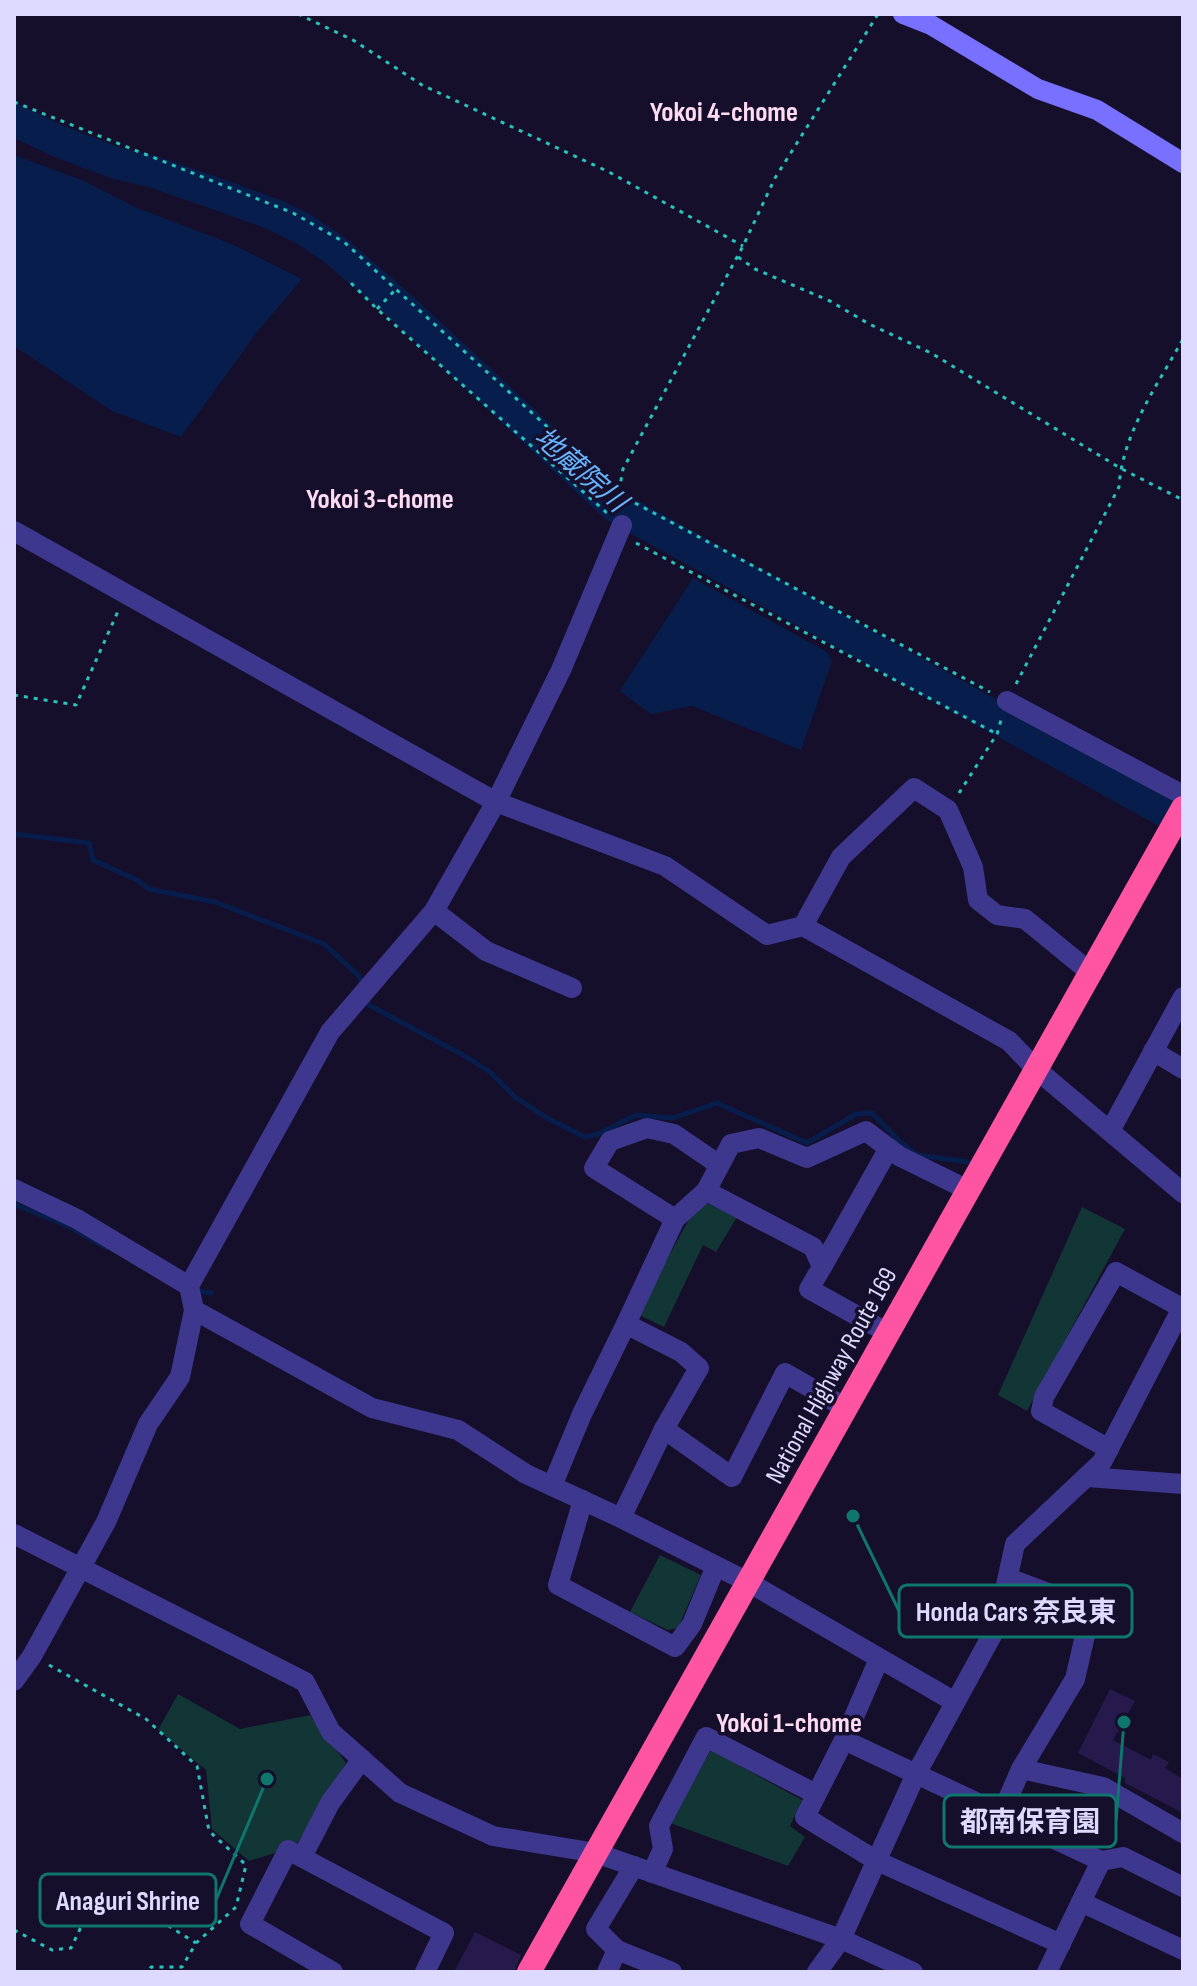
<svg xmlns="http://www.w3.org/2000/svg" width="1197" height="1986" font-family="'Sofia Sans Condensed','Noto Sans JP',sans-serif">
  <rect width="100%" height="100%" fill="#150f2b"/>
  <g fill="#123535">
    <path d="M706 1203 737 1217 716 1252 703 1245 664 1327 637 1314 693 1212Z"/>
    <path d="M1082 1207 1125 1229 1027 1411 998 1395Z"/>
    <path d="M660 1555 701 1575 678 1628 668 1630 630 1612Z"/>
    <path d="M178 1694 240 1729 310 1715 346 1763 295 1847 249 1861 212 1829 206 1770 158 1730Z"/>
    <path d="M711 1750 802 1800 790 1826 805 1837 788 1866 670 1823Z"/>
  </g>
  <g fill="#071e4c">
    <path d="M14 155 84 181 135 207 234 245 302 279 257 332 181 437 112 411 14 346Z"/>
    <path d="M693 578 827 652 832 661 801 750 692 706 651 714 620 691Z"/>
  </g>
  <g fill="none" stroke-linecap="round" stroke-linejoin="round">
    <g stroke="#071e4c" stroke-width="5">
      <path d="M14 834 89 843 93 860 137 880 149 889 215 902 324 944 359 976 363 986"/>
      <path d="M367 1000 369 1005 463 1055 490 1072 515 1097 547 1118 585 1137 598 1134 636 1115 673 1118 717 1103 807 1143 856 1114 872 1113 900 1142 918 1155 968 1162"/>
      <path d="M14 1204 70 1227 107 1248"/>
      <path d="M194 1290 211 1293"/>
    </g>
    <path stroke="#071e4c" stroke-width="32" d="M14 120 58 141 116 163 154 172 223 196 275 215 302 228 335 250 402 308 616 507 1163 810"/>
  </g>
  <g fill="#261a4d">
    <path d="M1110 1689 1135 1701 1113 1740 1151 1760 1153 1754 1169 1762 1165 1768 1183 1779V1813L1125 1783V1778L1078 1753Z"/>
    <path d="M475 1932 521 1955 514 1972H454Z"/>
  </g>
  <g fill="none" stroke-linecap="round" stroke-linejoin="round">
    <g stroke="#29c3be" stroke-width="3" stroke-dasharray="4 6" stroke-linecap="butt">
      <path d="M298 14 353 40 422 85 609 172 743 246"/>
      <path d="M14 102 293 213 344 242 619 492 635 503 990 692"/>
      <path d="M738 257 755 269 830 301 869 324 931 353 1120 468 1183 500"/>
      <path d="M351 283 377 309 607 513"/>
      <path d="M377 309 396 289"/>
      <path d="M619 491 623 469 743 246 775 178 878 14"/>
      <path d="M636 543 997 734"/>
      <path d="M1016 684 1119 487C1122 434 1158 384 1183 339"/>
      <path d="M14 695 76 705 119 609"/>
      <path d="M959 793 997 734 1001 720"/>
      <path d="M49 1665 146 1719 197 1766 209 1831 246 1865 236 1907 196 1943 182 1967H151L149 1972"/>
      <path d="M14 1930 52 1950 71 1948 98 1891 115 1885 146 1912 196 1943"/>
    </g>
    <g stroke="#3d378d" stroke-width="20">
      <path d="M14 531 496 802 665 866 767 935 803 926 1009 1041 1036 1069 1183 1193"/>
      <path d="M1007 701 1183 795"/>
      <path d="M434 911 486 951 572 988"/>
      <path d="M803 926 841 857 914 788 948 810 973 867 978 900 997 915 1025 919 1091 973"/>
      <path d="M1153 1051 1183 1069"/>
      <path d="M1110 1131 1183 997"/>
      <path d="M14 1189 77 1219 189 1286"/>
      <path d="M706 1191 813 1247 822 1267 809 1289 888 1333"/>
      <path d="M675 1219 594 1168 610 1141 647 1128 674 1134 718 1164"/>
      <path d="M822 1267 889 1148"/>
      <path d="M194 1310 372 1408 458 1430 526 1474 621 1518 748 1582 955 1702"/>
      <path d="M664 1429 732 1477 785 1373 846 1408"/>
      <path d="M1109 1449 1041 1411 1044 1397 1116 1272 1182 1308"/>
      <path d="M1087 1477 1183 1484"/>
      <path d="M552 1486 582 1414 626 1324"/>
      <path d="M583 1500 558 1585 675 1647 692 1624 716 1566"/>
      <path d="M621 1518 664 1429 699 1368 681 1352 626 1324 675 1219 706 1191 731 1144 759 1138 807 1158 866 1131 899 1156 968 1190"/>
      <path d="M14 1534 305 1682 331 1732 400 1793 493 1836 596 1853 841 1939 913 1972"/>
      <path d="M879 1659 844 1740 805 1817 877 1861 1061 1944"/>
      <path d="M14 1681 32 1656 106 1522 148 1424 180 1377 194 1310 189 1286 330 1032 434 911 496 802 561 670 622 525"/>
      <path d="M844 1740 1101 1861 1047 1972"/>
      <path d="M1021 1769 1103 1787 1183 1833"/>
      <path d="M1001 1815 1021 1769 1075 1679 1091 1609 1008 1578"/>
      <path d="M302 1857 330 1803 362 1759"/>
      <path d="M1101 1861 1123 1857 1183 1887"/>
      <path d="M652 1873 663 1849 659 1826 706 1737 816 1794"/>
      <path d="M1081 1902 1183 1950"/>
      <path d="M617 1950 672 1972"/>
      <path d="M333 1972 250 1924 288 1850 444 1933 425 1972"/>
      <path d="M607 1972 617 1950 596 1929 634 1866"/>
      <path d="M817 1972 841 1939 915 1776 997 1626 1015 1544 1102 1462 1183 1306"/>
    </g>
    <path stroke="#7870ff" stroke-width="20" d="M903 14 931 25 1038 89 1097 110 1183 163"/>
    <path stroke="#ff54a1" stroke-width="24" d="M529 1972 1183 808"/>
  </g>
  <g text-anchor="middle" dominant-baseline="central" stroke-width="7" stroke-linejoin="round" paint-order="stroke">
    <g font-size="26" fill="#ded9ff" stroke="#150f2b">
      <text transform="translate(832 1376) rotate(-61)">National Highway Route 169</text>
    </g>
    <g font-size="28" font-weight="bold" fill="#ffdbf1" stroke="#150f2b">
      <text x="724" y="112">Yokoi 4-chome</text>
      <text x="380" y="499">Yokoi 3-chome</text>
      <text x="789" y="1723">Yokoi 1-chome</text>
    </g>
    <g font-size="28" font-style="italic" fill="#67b4ff" stroke="#150f2b">
      <text transform="translate(580 470) rotate(41)">地蔵院川</text>
    </g>
  </g>
  <path fill="none" stroke="#0f766e" stroke-width="3" d="M853 1516L899 1611M1124 1722L1116 1821M267 1779L216 1900"/>
  <g fill="#0f766e" stroke="#150f2b" stroke-width="3">
    <circle cx="853" cy="1516" r="8"/>
    <circle cx="1124" cy="1722" r="8"/>
    <circle cx="267" cy="1779" r="8"/>
  </g>
  <g fill="#150f2b" stroke="#0f766e" stroke-width="3">
    <rect x="899" y="1585" width="233" height="52" rx="8"/>
    <rect x="944" y="1795" width="172" height="52" rx="8"/>
    <rect x="40" y="1874" width="176" height="52" rx="8"/>
  </g>
  <g font-size="28" text-anchor="middle" font-weight="bold" fill="#ded9ff">
    <text x="1016" y="1621">Honda Cars 奈良東</text>
    <text x="1030" y="1831">都南保育園</text>
    <text x="128" y="1910">Anaguri Shrine</text>
  </g>
  <rect width="1197" height="1986" fill="none" stroke="#ded9ff" stroke-width="32"/>
</svg>
